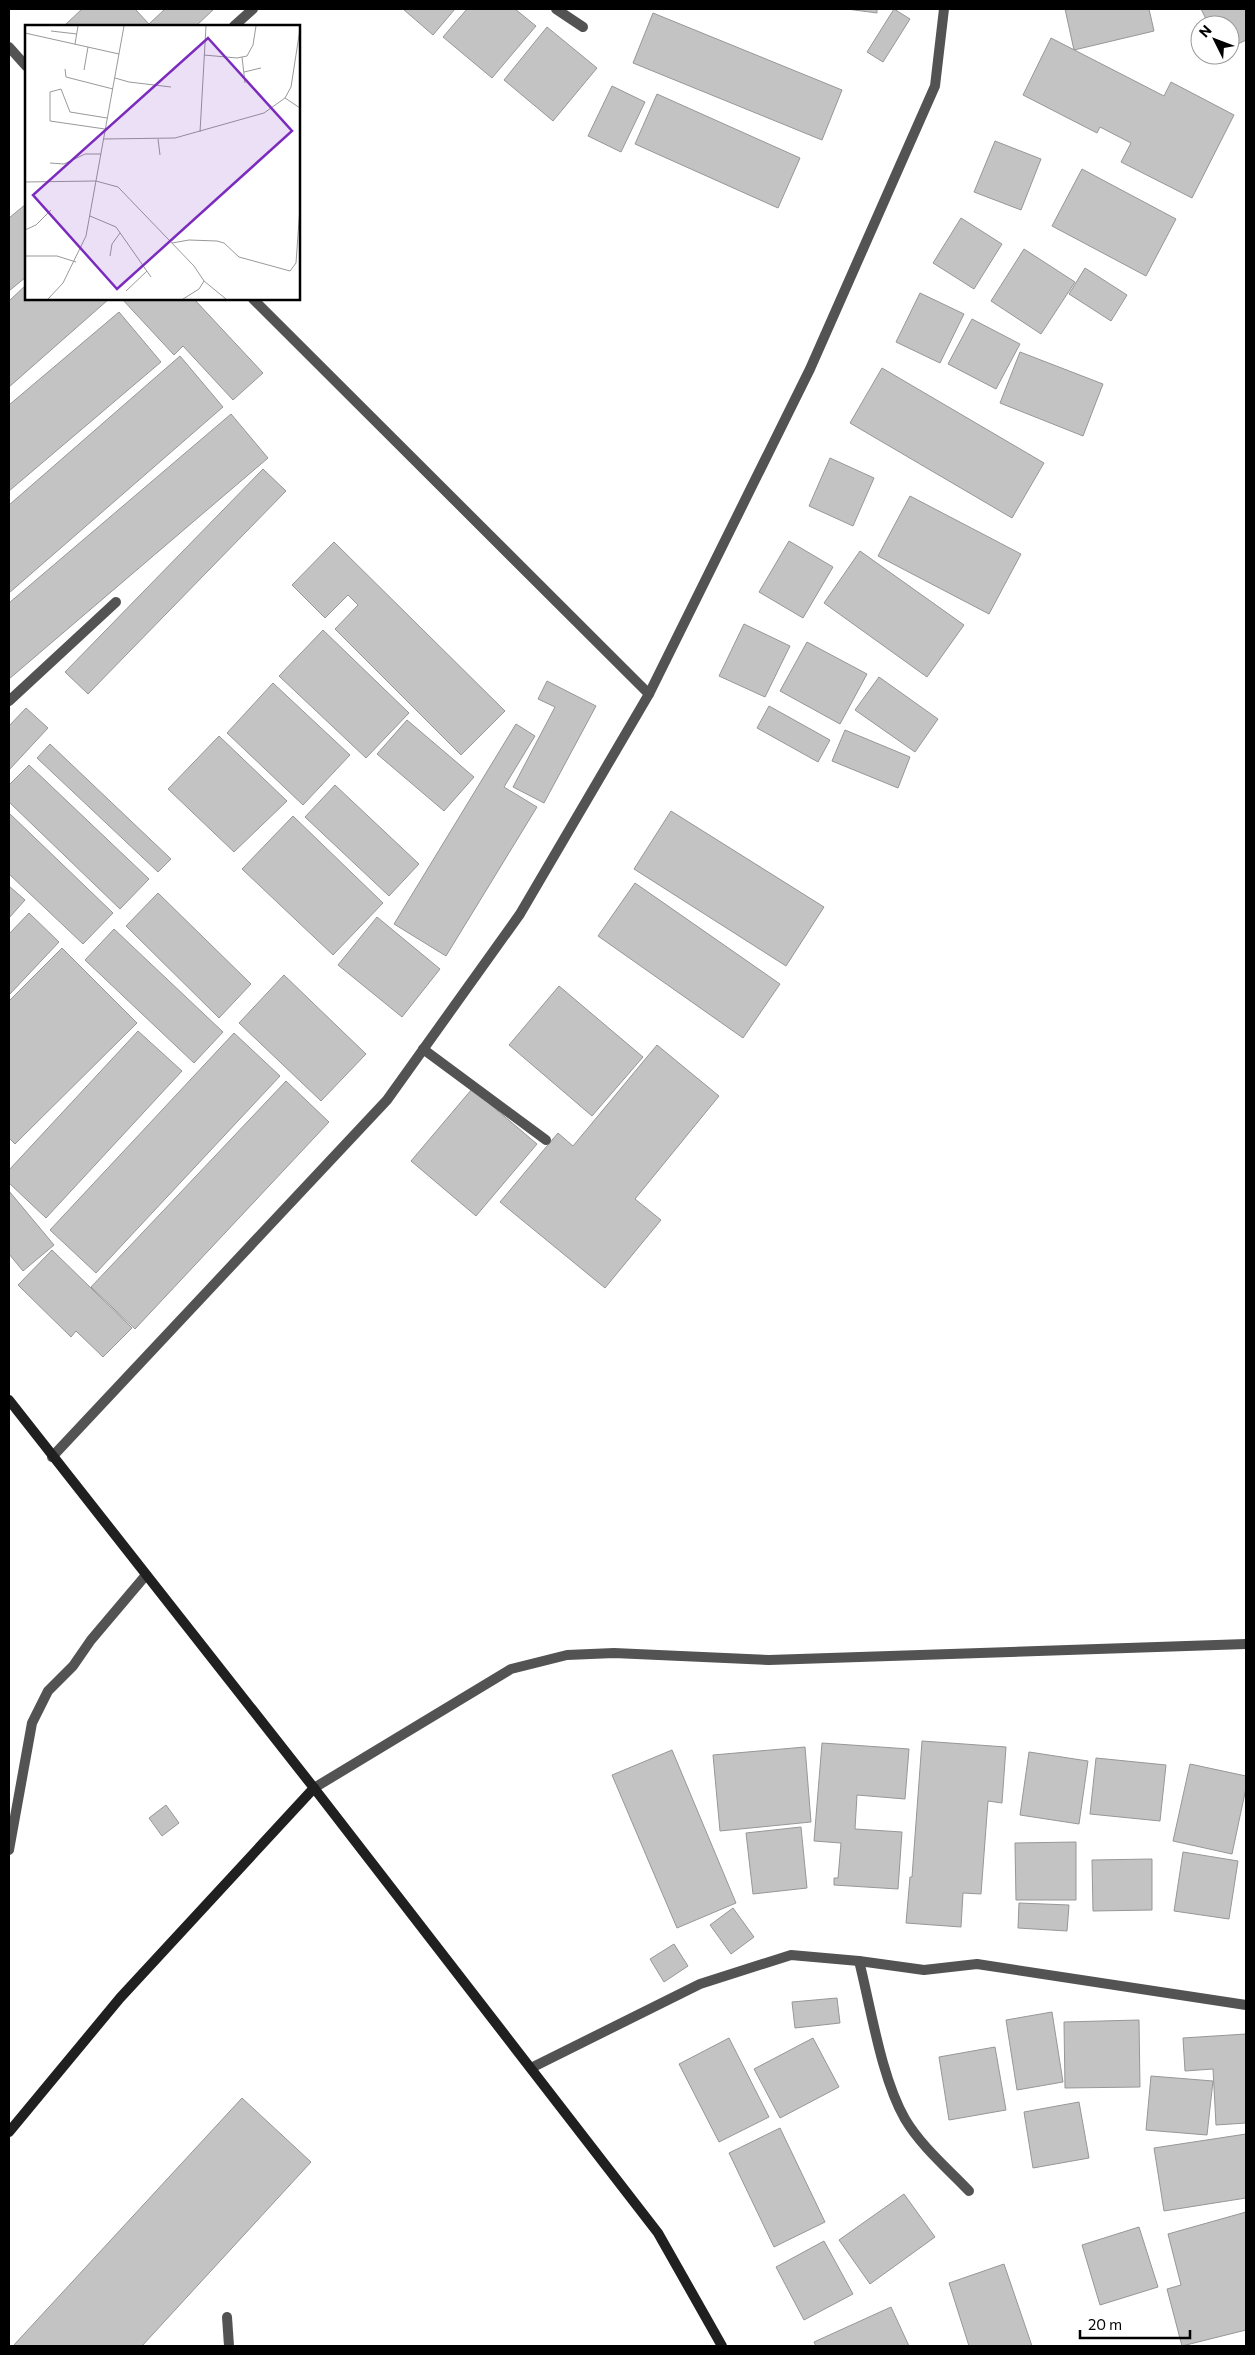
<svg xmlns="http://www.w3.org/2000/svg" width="1255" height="2355" font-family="Commissioner,sans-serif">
  <rect width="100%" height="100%" fill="#fff"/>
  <g fill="#c3c3c3" stroke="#979797">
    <path d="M82 9H135L149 24 165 9H214L196 26H66L65 25Z"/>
    <path d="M403 9H455L433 35Z"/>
    <path d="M467 9H515L536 26 492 78 443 37Z"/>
    <path d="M847 9H877V13Z"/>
    <path d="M894 9 910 19 883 62 867 52Z"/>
    <path d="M1065 9H1149L1154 31 1074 50Z"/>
    <path d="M1201 9H1246V40L1230 48V25H1209Z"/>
    <path d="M653 13 842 90 822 140 633 63Z"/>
    <path d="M547 27 597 68 553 121 504 80Z"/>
    <path d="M1051 38 1164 96 1171 82 1234 115 1192 198 1121 162 1131 143 1100 127 1097 133 1023 95Z"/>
    <path d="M612 86 645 102 621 152 588 136Z"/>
    <path d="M657 94 800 158 778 208 635 144Z"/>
    <path d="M995 141 1041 159 1021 210 974 192Z"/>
    <path d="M1082 169 1176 219 1146 276 1052 226Z"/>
    <path d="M26 204V277L9 291V218Z"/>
    <path d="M961 218 1002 244 974 289 933 263Z"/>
    <path d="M1024 249 1075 282 1041 334 991 301Z"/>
    <path d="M1085 268 1127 295 1111 321 1069 294Z"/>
    <path d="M26 285V299H109L9 387V301Z"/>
    <path d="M920 293 964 314 940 363 896 342Z"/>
    <path d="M122 299H194L263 373 233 400 183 346 174 355Z"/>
    <path d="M119 312 161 362 9 491V405Z"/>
    <path d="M972 319 1020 344 996 389 948 364Z"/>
    <path d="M1020 352 1103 384 1083 436 1000 403Z"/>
    <path d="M180 356 223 407 9 593V505Z"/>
    <path d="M882 368 1044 463 1012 518 850 423Z"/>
    <path d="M231 414 268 458 9 679V603Z"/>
    <path d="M830 458 874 478 853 526 809 506Z"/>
    <path d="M263 469 286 491 88 694 65 672Z"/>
    <path d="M910 496 1021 554 989 614 878 556Z"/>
    <path d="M789 541 833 567 803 618 759 592Z"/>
    <path d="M334 542 505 711 461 755 335 629 358 605 348 595 325 618 292 585Z"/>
    <path d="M860 551 964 625 927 677 824 603Z"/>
    <path d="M744 624 790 646 765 697 719 676Z"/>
    <path d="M323 630 409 713 366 758 279 676Z"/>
    <path d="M807 642 867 674 840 724 780 691Z"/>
    <path d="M879 677 938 719 915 752 855 710Z"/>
    <path d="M547 681 596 706 544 803 513 787 555 707 538 699Z"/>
    <path d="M273 683 350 755 303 805 227 733Z"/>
    <path d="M769 706 830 740 818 762 757 728Z"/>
    <path d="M26 708 48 728 9 770V726Z"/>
    <path d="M407 720 474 777 444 811 377 754Z"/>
    <path d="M516 724 535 736 504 787 537 807 446 956 394 924Z"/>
    <path d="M845 730 910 757 898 788 832 761Z"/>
    <path d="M219 736 287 801 234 852 168 789Z"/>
    <path d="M50 744 171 859 158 872 37 758Z"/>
    <path d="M29 765 149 879 120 909 9 802V785Z"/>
    <path d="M335 785 419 864 389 896 305 817Z"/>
    <path d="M671 811 824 907 786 966 634 869Z"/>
    <path d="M9 813 113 913 83 944 9 874Z"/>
    <path d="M293 816 383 903 333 955 242 869Z"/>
    <path d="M635 883 780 984 743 1038 598 936Z"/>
    <path d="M9 886 25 900 9 918Z"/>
    <path d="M158 893 251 984 219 1018 126 926Z"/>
    <path d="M29 913 59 942 9 995V934Z"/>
    <path d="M377 917 440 969 402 1017 338 965Z"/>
    <path d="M114 929 223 1032 194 1063 85 960Z"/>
    <path d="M62 948 137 1023 15 1144 9 1138V1001Z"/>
    <path d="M284 975 366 1054 321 1101 239 1023Z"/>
    <path d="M559 986 643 1057 592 1116 509 1045Z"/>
    <path d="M138 1031 182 1071 46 1218 9 1183V1170Z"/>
    <path d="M234 1033 280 1076 96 1273 50 1230Z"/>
    <path d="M657 1045 719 1096 635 1199 661 1220 605 1288 500 1202 558 1133 573 1146Z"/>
    <path d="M286 1081 329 1122 135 1329 91 1287Z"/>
    <path d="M472 1089 537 1144 476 1216 411 1161Z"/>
    <path d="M9 1191 54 1245 23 1271 9 1254Z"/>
    <path d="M52 1250 132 1328 103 1357 76 1331 71 1337 18 1285Z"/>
    <path d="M922 1741 1006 1747 1002 1803 988 1801 981 1894 963 1893 961 1927 906 1923 910 1877H912Z"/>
    <path d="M822 1743 909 1749 905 1799 857 1795 855 1829 902 1832 898 1889 834 1885V1878H838L841 1843 814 1841Z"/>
    <path d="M805 1747 811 1822 720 1831 713 1755Z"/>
    <path d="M672 1750 736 1903 677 1928 612 1775Z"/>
    <path d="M1029 1752 1088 1761 1079 1824 1020 1815Z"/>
    <path d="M1096 1758 1166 1765 1160 1821 1090 1814Z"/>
    <path d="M1190 1764 1246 1776V1788L1232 1854 1173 1841Z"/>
    <path d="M166 1805 179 1823 162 1836 149 1818Z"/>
    <path d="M801 1827 807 1888 753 1894 746 1833Z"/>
    <path d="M1076 1842V1900H1016L1015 1843Z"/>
    <path d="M1183 1852 1238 1861 1229 1919 1174 1911Z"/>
    <path d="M1152 1859V1910L1093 1911 1092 1860Z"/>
    <path d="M1019 1903 1069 1905 1067 1931 1018 1928Z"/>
    <path d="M733 1908 754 1937 731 1954 710 1925Z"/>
    <path d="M674 1944 688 1966 664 1982 650 1959Z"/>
    <path d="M837 1998 840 2023 795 2028 792 2002Z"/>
    <path d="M1052 2012 1063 2082 1017 2090 1006 2020Z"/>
    <path d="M1139 2020 1140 2087 1065 2088 1064 2022Z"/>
    <path d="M1246 2034V2123L1216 2125 1213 2069 1185 2071 1183 2038Z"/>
    <path d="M729 2038 769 2117 719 2142 679 2064Z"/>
    <path d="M813 2038 839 2087 780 2118 754 2069Z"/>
    <path d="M995 2047 1006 2110 949 2120 939 2057Z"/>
    <path d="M1151 2076 1213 2081 1207 2135 1146 2130Z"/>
    <path d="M242 2098 311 2162 142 2346H13Z"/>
    <path d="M1079 2102 1089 2158 1033 2168 1024 2112Z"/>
    <path d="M780 2128 825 2222 774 2247 729 2153Z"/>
    <path d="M1246 2134V2198L1164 2211 1154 2148Z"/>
    <path d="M904 2194 935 2237 870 2284 839 2240Z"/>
    <path d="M1246 2212V2330L1182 2346 1167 2289 1181 2285 1168 2234Z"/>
    <path d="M1139 2227 1158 2287 1100 2305 1082 2245Z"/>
    <path d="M824 2241 853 2294 804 2320 776 2267Z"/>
    <path d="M1004 2264 1032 2346H969L949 2283Z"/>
    <path d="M891 2307 909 2346H816L814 2342Z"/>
  </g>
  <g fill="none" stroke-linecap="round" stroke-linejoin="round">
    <g stroke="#535353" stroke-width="10">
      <path d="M556 9 583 27"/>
      <path d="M9 701 116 602"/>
      <path d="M423 1049 546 1140"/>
      <path d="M9 1850 32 1723 48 1691 73 1666 91 1640 146 1575"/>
      <path d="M227 2317 229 2346"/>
    </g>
    <g stroke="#535353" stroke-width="10">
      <path d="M234 26 253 9"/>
      <path d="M9 47 26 66"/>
      <path d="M253 299 649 694"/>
      <path d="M52 1457 387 1100 520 914 649 694 810 369 935 86 944 9"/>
      <path d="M314 1788 511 1669 567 1655 614 1653 769 1660 1246 1644"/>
      <path d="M859 1961C871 2008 881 2077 905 2119 921 2146 947 2168 969 2191"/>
      <path d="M531 2068 700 1984 791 1955 859 1961 924 1970 977 1964 1246 2005"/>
    </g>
    <g stroke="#202020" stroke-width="10">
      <path d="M9 1400 314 1788 658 2233 722 2346"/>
      <path d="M9 2132 120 1998 314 1788"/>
    </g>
  </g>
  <g transform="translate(25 25)">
    <rect width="275" height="275" fill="#fff"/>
    <path fill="none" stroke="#999" stroke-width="1" d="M26 6 52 9M0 8 94 29M50 19 53 1M179 30 212 33 222 31 228 20 231 1M217 32 220 58M40 44 41 52 88 64M59 45 63 22M219 47 236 43M90 53 104 57 146 62M260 73 275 83M80 104 25 96V67L36 64 45 87 82 93M175 107 181 1M78 114 150 113 239 88 260 73 266 62 275 4M133 114 135 130M25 138 39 139 60 129H76M0 157 71 156 93 162 169 241 179 256 201 274M65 191 91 202 126 252M0 205 11 200 26 185M147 218 164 215 192 216 199 218 214 232 265 246 271 238 275 182M0 231H32L51 237M0 231V274M85 231 87 219 95 208M101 266 122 246M23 274 38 258 61 211 99 1M158 274 174 264 179 256"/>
    <path fill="#7b2cbf" fill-opacity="0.15" stroke="#7b2cbf" stroke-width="2.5" d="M183 13 267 106 92 264 8 170Z"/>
    <rect width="275" height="275" fill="none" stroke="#000" stroke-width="2.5"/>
  </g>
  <rect width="1255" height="2355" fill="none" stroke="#000000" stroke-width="20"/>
  <g transform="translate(1215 40) rotate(312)"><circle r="24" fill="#ffffff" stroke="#999999"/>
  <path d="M0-4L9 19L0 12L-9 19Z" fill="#000000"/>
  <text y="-8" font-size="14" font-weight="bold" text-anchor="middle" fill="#000000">N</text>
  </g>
  <path d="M1080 2330v8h110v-8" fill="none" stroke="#000000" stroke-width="2.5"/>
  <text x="1088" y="2330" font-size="15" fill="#000000" stroke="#ffffff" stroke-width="4" paint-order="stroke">20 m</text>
</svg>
